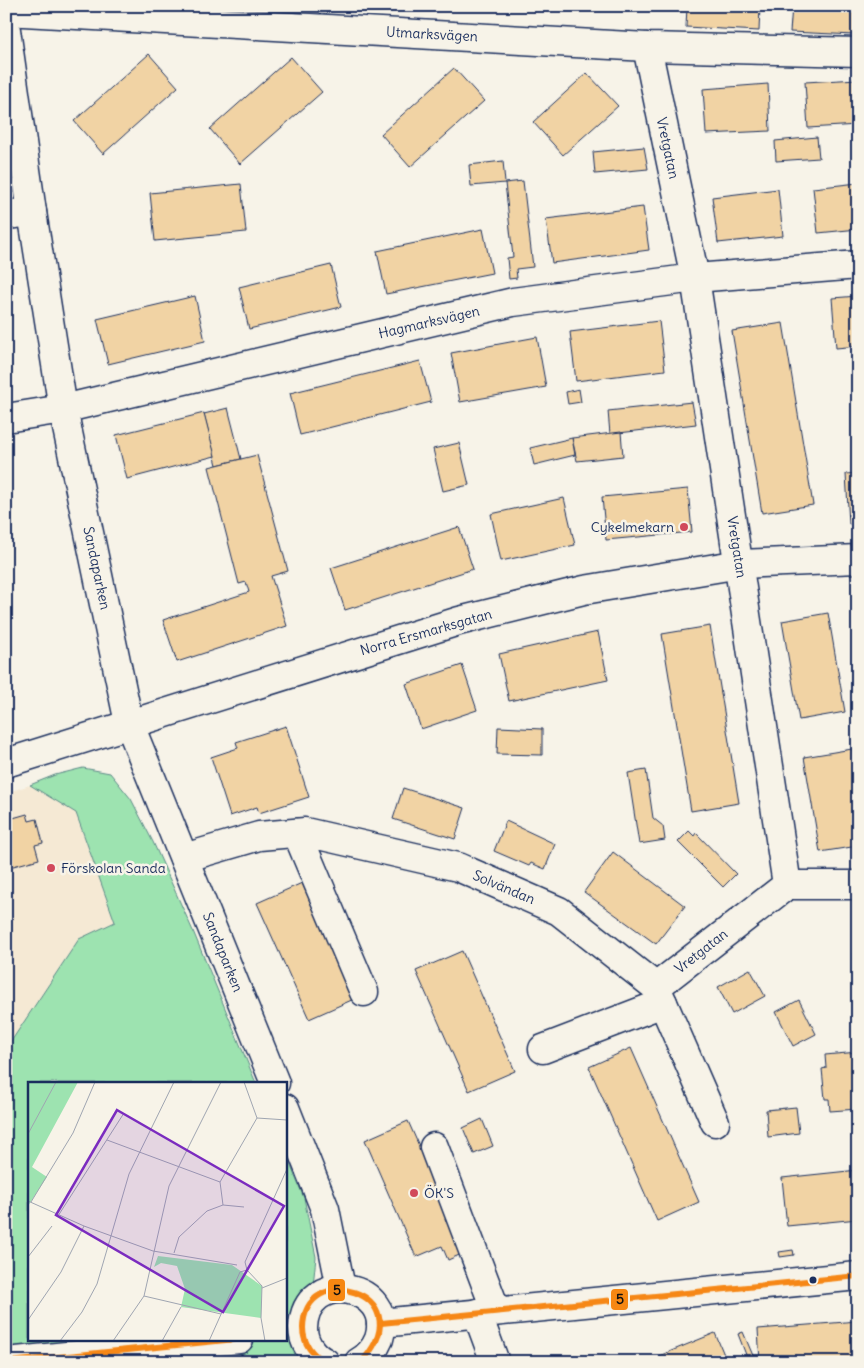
<svg xmlns="http://www.w3.org/2000/svg" width="864" height="1368" font-family="Delius,sans-serif">
  <rect width="100%" height="100%" fill="#f7f3e8"/>
  <filter id="ink" filterUnits="userSpaceOnUse"><feTurbulence type="fractalNoise" baseFrequency=".02" numOctaves="2"/><feDisplacementMap in="SourceGraphic" scale="10" xChannelSelector="R" yChannelSelector="G"/><feConvolveMatrix kernelMatrix="1 2 1 2 8 2 1 2 1" color-interpolation-filters="sRGB"/></filter>
  <g filter="url(#ink)">
    <path fill="#f5e9d4" d="M30 785 76 813 115 922 79 939 6 1049V793Z"/>
    <path fill="#9de3b0" stroke="#5c8987" d="M83 768 110 773 131 799 153 842 193 931 256 1083H29V1339H285V1152L304 1198 316 1257 308 1334 313 1362H6V1049L79 939 115 922 76 813 30 785 55 775Z"/>
    <g fill="#f1d3a4" stroke="#1b2f5e">
      <path d="M687 6H760L759 31 686 27Z"/>
      <path d="M792 6H856L855 35 790 32Z"/>
      <path d="M149 54 178 87 103 154 74 121Z"/>
      <path d="M291 57 322 92 240 164 210 129Z"/>
      <path d="M454 68 484 101 410 167 381 134Z"/>
      <path d="M587 73 618 106 563 155 533 122Z"/>
      <path d="M858 79V125L808 128 805 82Z"/>
      <path d="M768 84 770 131 706 134 703 89Z"/>
      <path d="M817 137 819 158 776 161 775 141Z"/>
      <path d="M644 147 648 169 595 174 593 152Z"/>
      <path d="M503 161 505 183 471 186 469 165Z"/>
      <path d="M523 181 533 267 516 269 517 278 509 279 507 258 513 257 505 183Z"/>
      <path d="M858 183V229L818 233 813 188Z"/>
      <path d="M241 184 246 232 155 241 150 193Z"/>
      <path d="M778 189 783 236 718 243 712 197Z"/>
      <path d="M643 207 649 250 552 263 546 219Z"/>
      <path d="M483 229 492 273 386 294 377 251Z"/>
      <path d="M331 265 341 307 249 329 239 287Z"/>
      <path d="M195 296 205 341 108 364 97 319Z"/>
      <path d="M858 296V346L836 348 832 298Z"/>
      <path d="M659 321 665 370 576 381 570 332Z"/>
      <path d="M783 323 813 505 762 513 732 331Z"/>
      <path d="M537 337 546 387 460 402 451 353Z"/>
      <path d="M420 361 431 402 300 435 290 393Z"/>
      <path d="M579 389 581 402 568 404 566 392Z"/>
      <path d="M692 402 696 424 610 434 608 411Z"/>
      <path d="M228 408 241 459 217 465 204 414Z"/>
      <path d="M204 413 215 456 127 479 116 435Z"/>
      <path d="M621 432 623 456 577 461 572 438Z"/>
      <path d="M572 438 575 455 534 465 530 448Z"/>
      <path d="M459 443 469 485 443 491 433 449Z"/>
      <path d="M257 455 288 571 271 576 287 626 177 662 163 620 249 592 246 582 239 584 209 467Z"/>
      <path d="M858 473V523L849 524 846 474Z"/>
      <path d="M688 489 692 532 606 540 602 497Z"/>
      <path d="M564 498 575 545 501 561 491 514Z"/>
      <path d="M459 527 473 569 345 610 331 568Z"/>
      <path d="M828 613 845 712 799 720 782 621Z"/>
      <path d="M710 626 739 803 691 811 662 634Z"/>
      <path d="M598 632 608 680 509 701 499 654Z"/>
      <path d="M462 665 477 710 421 729 406 684Z"/>
      <path d="M286 726 309 797 259 813 257 807 230 816 211 757 238 748 236 742Z"/>
      <path d="M498 727 542 729V755L497 754Z"/>
      <path d="M852 749 858 781V846L820 852 804 757Z"/>
      <path d="M646 770 653 818 663 826 665 840 639 844 628 773Z"/>
      <path d="M403 788 465 808 455 839 393 819Z"/>
      <path d="M27 814 29 821 37 819 43 843 35 845 39 859 6 868V820Z"/>
      <path d="M506 821 555 844 545 869 531 863 529 866 494 851Z"/>
      <path d="M689 831 694 836 696 833 736 874 723 887 678 842Z"/>
      <path d="M613 852 685 906 656 944 584 892Z"/>
      <path d="M302 883 354 999 309 1019 257 903Z"/>
      <path d="M854 923H858V971H853Z"/>
      <path d="M462 951 515 1071 469 1091 416 971Z"/>
      <path d="M750 969 765 996 732 1014 718 987Z"/>
      <path d="M799 1000 816 1034 793 1046 776 1012Z"/>
      <path d="M631 1048 699 1202 657 1221 589 1067Z"/>
      <path d="M858 1052V1109L830 1111 829 1099H825L822 1069 826 1068 825 1055Z"/>
      <path d="M796 1107 799 1133 768 1137 766 1110Z"/>
      <path d="M482 1119 493 1146 474 1154 463 1128Z"/>
      <path d="M408 1121 466 1252 448 1260 442 1246 416 1257 365 1140Z"/>
      <path d="M858 1170V1219L787 1226 782 1178Z"/>
      <path d="M793 1250 794 1255 780 1257 779 1252Z"/>
      <path d="M858 1321V1362H760L758 1329Z"/>
      <path d="M743 1332 754 1358 748 1360 738 1334Z"/>
      <path d="M715 1333 727 1362H662L659 1356Z"/>
    </g>
    <g fill="none" stroke-linecap="round" stroke-linejoin="round">
      <defs>
        <g id="minor">
          <path d="M6 11 647 47 858 52"/>
          <path d="M6 30 32 212 63 409 129 723 275 1083"/>
          <path d="M647 47 695 278 787 885 656 987"/>
          <path d="M6 215 32 212"/>
          <path d="M6 418 63 409 513 302 695 278 858 265"/>
          <path d="M6 763 459 621 584 590 740 564 858 559"/>
          <path d="M297 833 364 992"/>
          <path d="M184 858 259 836 305 832 458 867 559 911 656 987 715 1122"/>
          <path d="M787 885H858"/>
          <path d="M543 1049 663 1003"/>
          <path d="M285 1108 325 1209 341 1288"/>
          <path d="M434 1147 496 1311"/>
          <path d="M477 1313 495 1362"/>
          <path d="M381 1323 858 1276"/>
          <path d="M6 1362 239 1339"/>
          <path d="M325 1362C312 1356 303 1342 303 1328 305 1266 396 1284 379 1339 375 1349 368 1357 359 1362"/>
        </g>
      </defs>
      <use href="#minor" stroke="#1b2f5e" stroke-width="31"/>
      <use href="#minor" stroke="#f7f3e8" stroke-width="28"/>
      <defs>
        <g id="bus-1">
          <path d="M381 1323 858 1276"/>
          <path d="M9 1362 236 1339"/>
          <path d="M325 1362C312 1355 303 1343 303 1328 304 1259 420 1292 365 1358"/>
        </g>
      </defs>
      <use href="#bus-1" stroke="#f7f3e8" stroke-width="10"/>
      <use href="#bus-1" stroke="#f68712" stroke-width="6"/>
    </g>
  </g>
  <g fill="#d1495b" stroke="#f7f3e8" stroke-width="2">
    <circle cx="684" cy="527" r="5"/>
    <circle cx="51" cy="868" r="5"/>
    <circle cx="414" cy="1193" r="5"/>
  </g>
  <circle fill="#1b2f5e" stroke="#f7f3e8" stroke-width="2" cx="813" cy="1280" r="4.5"/>
  <g text-anchor="middle" dominant-baseline="central" stroke-width="5" stroke-linejoin="round" paint-order="stroke">
    <g font-size="14" fill="#1b2f5e" stroke="#f7f3e8">
      <text transform="translate(432 34) rotate(3)">Utmarksvägen</text>
      <text transform="translate(668 148) rotate(78)">Vretgatan</text>
      <text transform="translate(429 322) rotate(-13)">Hagmarksvägen</text>
      <text transform="translate(737 547) rotate(81)">Vretgatan</text>
      <text transform="translate(97 568) rotate(78)">Sandaparken</text>
      <text transform="translate(426 632) rotate(-16)">Norra Ersmarksgatan</text>
      <text transform="translate(504 887) rotate(23)">Solvändan</text>
      <text transform="translate(701 951) rotate(-38)">Vretgatan</text>
      <text transform="translate(223 952) rotate(68)">Sandaparken</text>
    </g>
    <g font-size="14" fill="#1b2f5e" stroke="#f7f3e8" text-anchor="start">
      <text x="674" y="527" text-anchor="end">Cykelmekarn</text>
      <text x="61" y="868">Förskolan Sanda</text>
      <text x="424" y="1193">ÖK'S</text>
    </g>
  </g>
  <g transform="translate(28 1082)">
    <rect width="259" height="259" fill="#f7f3e8"/>
    <path d="M0 0H50L4 85 19 95 0 124ZM130 174 204 183 234 204 233 236 153 225 157 207 149 184 133 181 126 185Z" fill="#9de3b0"/>
    <path fill="none" stroke="#9fa5b1" stroke-width="1" d="M216 0 229 36M229 36 259 38M0 52 28 0M79 58 192 100 195 123M192 100 229 36M0 119 56 144 125 169 209 183M3 120 45 51 67 0M30 134 96 31M146 171 151 155 179 129 195 123 216 125M0 175 24 144M217 180 259 87M219 188 234 204 233 236 237 259M234 206 259 196M116 214 193 232M0 238 33 190 56 144M32 259 54 230 69 202 101 92 146 0M85 259 116 214 141 104 193 0M134 259 153 225M181 259 212 190 219 188 217 180"/>
    <path fill="#7b2cbf" fill-opacity="0.15" stroke="#7b2cbf" stroke-width="2.5" d="M89 28 256 124 195 230 28 133Z"/>
    <rect width="259" height="259" fill="none" stroke="#1b2f5e" stroke-width="2.5"/>
  </g>
  <g stroke="#f7f3e8" stroke-width="2">
    <rect x="327" y="1278" width="19" height="24" rx="5" fill="#f68712"/>
    <rect x="610" y="1288" width="19" height="23" rx="5" fill="#f68712"/>
  </g>
  <g font-size="14" text-anchor="middle" font-weight="bold" fill="#111">
    <text x="337" y="1295">5</text>
    <text x="620" y="1304">5</text>
  </g>
  <rect width="864" height="1368" fill="none" stroke="#f7f3e8" stroke-width="25"/>
  <rect x="12" y="12" width="839" height="1343" fill="none" stroke="#1b2f5e" stroke-width="2" filter="url(#ink)"/>
</svg>
